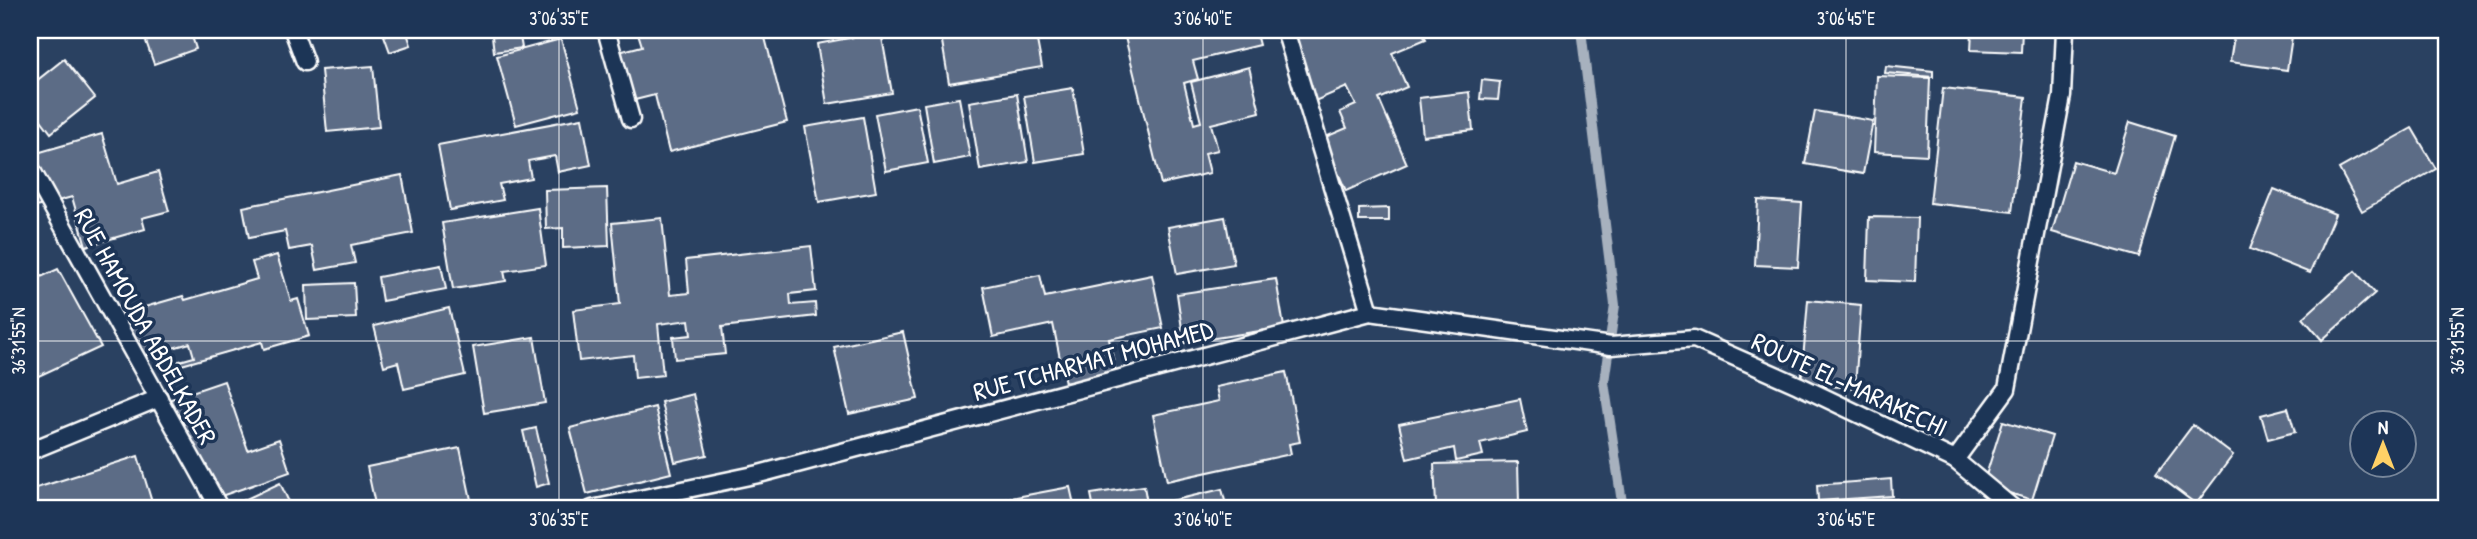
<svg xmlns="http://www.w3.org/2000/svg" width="2477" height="539" font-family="'Patrick Hand',sans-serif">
  <rect width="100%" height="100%" fill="#2a4161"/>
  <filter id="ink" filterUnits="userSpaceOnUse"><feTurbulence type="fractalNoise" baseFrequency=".0143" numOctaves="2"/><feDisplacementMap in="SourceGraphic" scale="14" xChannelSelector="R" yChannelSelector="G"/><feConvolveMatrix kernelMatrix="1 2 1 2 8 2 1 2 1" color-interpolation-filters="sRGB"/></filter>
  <g filter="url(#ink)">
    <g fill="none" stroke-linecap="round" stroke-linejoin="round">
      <path stroke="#a7b1be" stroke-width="10" d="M1581 30 1615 305 1604 382 1623 509"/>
    </g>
    <g fill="#5b6c86" stroke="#fff" stroke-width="2">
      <path d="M142 30H190L196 49 154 64Z"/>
      <path d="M382 30H406L411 45 390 52Z"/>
      <path d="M637 30H763L787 122 669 152 655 95 623 103 611 54 642 46Z"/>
      <path d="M940 30H1035L1042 67 949 83Z"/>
      <path d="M1136 30H1255L1259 45 1193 61 1198 79 1184 83 1194 124 1201 122 1191 82 1249 67 1260 112 1211 124 1218 150 1205 153 1210 173 1161 184 1124 33Z"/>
      <path d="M1300 30H1421L1426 39 1392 53 1407 87 1379 99 1407 164 1346 191 1323 138 1347 128 1340 112 1356 105 1347 87 1315 101 1286 36Z"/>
      <path d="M1972 30H2022L2021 52 1971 50Z"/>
      <path d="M2235 30H2293L2287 70 2230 62Z"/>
      <path d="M519 31 522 48 494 52 492 36Z"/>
      <path d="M881 32 892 93 827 104 817 44Z"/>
      <path d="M561 39 580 108 516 125 497 56Z"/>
      <path d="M64 59 95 98 51 133 38 116 30 123V86Z"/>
      <path d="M373 66 379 127 327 132 321 70Z"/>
      <path d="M1886 66 1933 71V77L1885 73Z"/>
      <path d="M1877 76 1930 78 1927 155 1874 152Z"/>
      <path d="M1482 80 1500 82 1498 100 1480 99Z"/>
      <path d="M1073 88 1084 154 1035 162 1024 96Z"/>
      <path d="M1943 88 2026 97 2012 212 1930 203Z"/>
      <path d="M1469 92 1473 130 1423 136 1419 98Z"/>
      <path d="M1017 94 1028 162 980 170 969 102Z"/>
      <path d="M959 98 970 157 934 164 924 104Z"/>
      <path d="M917 106 928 163 886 171 875 114Z"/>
      <path d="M1815 111 1873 121 1863 174 1805 164Z"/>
      <path d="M863 117 876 192 819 202 805 127Z"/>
      <path d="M582 118 591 165 558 172 555 156 528 161 531 178 499 184 503 200 450 210 438 145Z"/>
      <path d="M2130 122 2175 136 2139 257 2052 232 2073 161 2114 173Z"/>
      <path d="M2412 128 2436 169 2362 211 2339 169Z"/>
      <path d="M102 134 117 184 158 172 169 211 142 218 145 229 86 246 72 197 36 207 30 185V155Z"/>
      <path d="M402 175 413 233 351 245 355 263 317 270 312 246 289 250 285 231 249 238 243 207Z"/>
      <path d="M607 188 609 246 563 248V228L546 229 545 190Z"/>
      <path d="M2274 189 2335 214 2310 273 2250 249Z"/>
      <path d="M1758 200 1802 203 1798 267 1755 265Z"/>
      <path d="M538 208 546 265 504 271 506 281 453 289 442 223Z"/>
      <path d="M1389 208V221H1359V209Z"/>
      <path d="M1225 217 1234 264 1177 274 1168 227Z"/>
      <path d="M1869 217 1917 218 1915 282 1867 280Z"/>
      <path d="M662 218 670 295 689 293 686 260 811 246 816 291 790 294 791 305 815 303 816 316 722 327 725 354 675 359 673 337 691 335 689 320 658 324 663 375 635 378 633 355 579 361 573 310 620 304 612 223Z"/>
      <path d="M30 253 40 274 30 279Z"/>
      <path d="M277 255 291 301 298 299 309 336 264 349 262 342 164 370 162 366 194 357 190 343 138 358 124 313 183 296 185 300 257 279 252 262Z"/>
      <path d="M441 265 446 289 382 301 378 277Z"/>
      <path d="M58 269 101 347 30 380V282Z"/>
      <path d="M2355 271 2375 293 2322 340 2303 318Z"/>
      <path d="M1040 275 1045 297 1152 275 1163 328 1109 339 1116 373 1065 383 1053 324 993 337 983 287Z"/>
      <path d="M1276 279 1284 327 1184 343 1177 294Z"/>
      <path d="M354 283 356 318 307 320 306 285Z"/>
      <path d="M1808 300 1861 305 1855 388 1801 384Z"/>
      <path d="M449 308 465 375 404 389 398 362 384 366 374 326Z"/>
      <path d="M903 332 918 399 849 414 834 347Z"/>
      <path d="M534 337 545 403 484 413 473 347Z"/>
      <path d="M1286 372 1300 442 1289 444 1291 454 1167 481 1153 415 1219 401 1216 387Z"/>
      <path d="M224 381 248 450 279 439 290 472 204 502 168 400Z"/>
      <path d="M693 394 707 455 675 462 661 402Z"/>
      <path d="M1520 399 1527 432 1480 443 1483 455 1456 461 1454 448 1407 459 1399 424Z"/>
      <path d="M655 407 671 473 587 494 570 428Z"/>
      <path d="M2288 408 2295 432 2268 439 2261 415Z"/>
      <path d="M2003 421 2052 436 2032 500 1983 485Z"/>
      <path d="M2193 425 2233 455 2196 504 2156 474Z"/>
      <path d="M536 428 549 483 536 487 523 431Z"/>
      <path d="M460 448 473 509H376L367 467Z"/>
      <path d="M138 456 154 509H30V490Z"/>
      <path d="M1518 462 1519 503 1436 505 1434 464Z"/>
      <path d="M1891 479 1892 496 1818 501 1817 485Z"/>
      <path d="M280 483 289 502 273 509H225Z"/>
      <path d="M1144 486 1148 509H1094L1091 494Z"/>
      <path d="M1070 487 1075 509H952Z"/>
      <path d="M1222 489 1227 509H1155L1154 505Z"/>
      <path d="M692 499 693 509H625L624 507Z"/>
      <path d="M1897 499 1898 509H1821L1820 502Z"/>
    </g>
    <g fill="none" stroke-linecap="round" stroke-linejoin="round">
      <defs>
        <g id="lane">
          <path d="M293 30 305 62"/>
          <path d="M606 30 631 119"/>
          <path d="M1285 30 1370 312"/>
          <path d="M30 167 220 509"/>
          <path d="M30 451 159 398"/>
          <path d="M1955 460 2014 509"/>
          <path d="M592 509 759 474 1370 312 1611 346 1694 339 1798 385 1955 460 2007 389 2062 96 2065 30"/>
        </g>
      </defs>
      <use href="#lane" stroke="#fff" stroke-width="21"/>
      <use href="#lane" stroke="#1d3557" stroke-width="16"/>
    </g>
  </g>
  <path fill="none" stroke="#fff" stroke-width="2" stroke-opacity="0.45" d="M559 30V509M1203 30V509M1846 30V509M30 341H2447"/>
  <g text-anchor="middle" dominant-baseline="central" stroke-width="7" stroke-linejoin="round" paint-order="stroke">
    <g font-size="26" fill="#fff" stroke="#1d3557">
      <text transform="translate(146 326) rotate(61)">RUE HAMOUDA ABDELKADER</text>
      <text transform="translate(1093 360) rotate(-15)">RUE TCHARMAT MOHAMED</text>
      <text transform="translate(1850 384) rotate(25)">ROUTE EL-MARAKECHI</text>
    </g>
  </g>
  <rect width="2477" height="539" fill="none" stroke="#1d3557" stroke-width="77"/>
  <g transform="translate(2383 444)"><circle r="33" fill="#1d3557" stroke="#77869a" stroke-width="2"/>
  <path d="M0-5L12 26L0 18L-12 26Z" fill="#ffd166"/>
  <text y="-10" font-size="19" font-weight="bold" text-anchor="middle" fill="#ffffff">N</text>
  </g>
  <rect x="38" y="38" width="2400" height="462" fill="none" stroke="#fff" stroke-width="2.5"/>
  <g font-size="18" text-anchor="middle" fill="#fff">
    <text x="559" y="25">3°06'35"E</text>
    <text x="1203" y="25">3°06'40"E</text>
    <text x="1846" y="25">3°06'45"E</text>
    <text transform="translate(19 341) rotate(-90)" y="6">36°31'55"N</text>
    <text transform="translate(2458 341) rotate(-90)" y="6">36°31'55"N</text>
    <text x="559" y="526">3°06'35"E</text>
    <text x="1203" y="526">3°06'40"E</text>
    <text x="1846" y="526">3°06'45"E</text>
  </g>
</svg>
